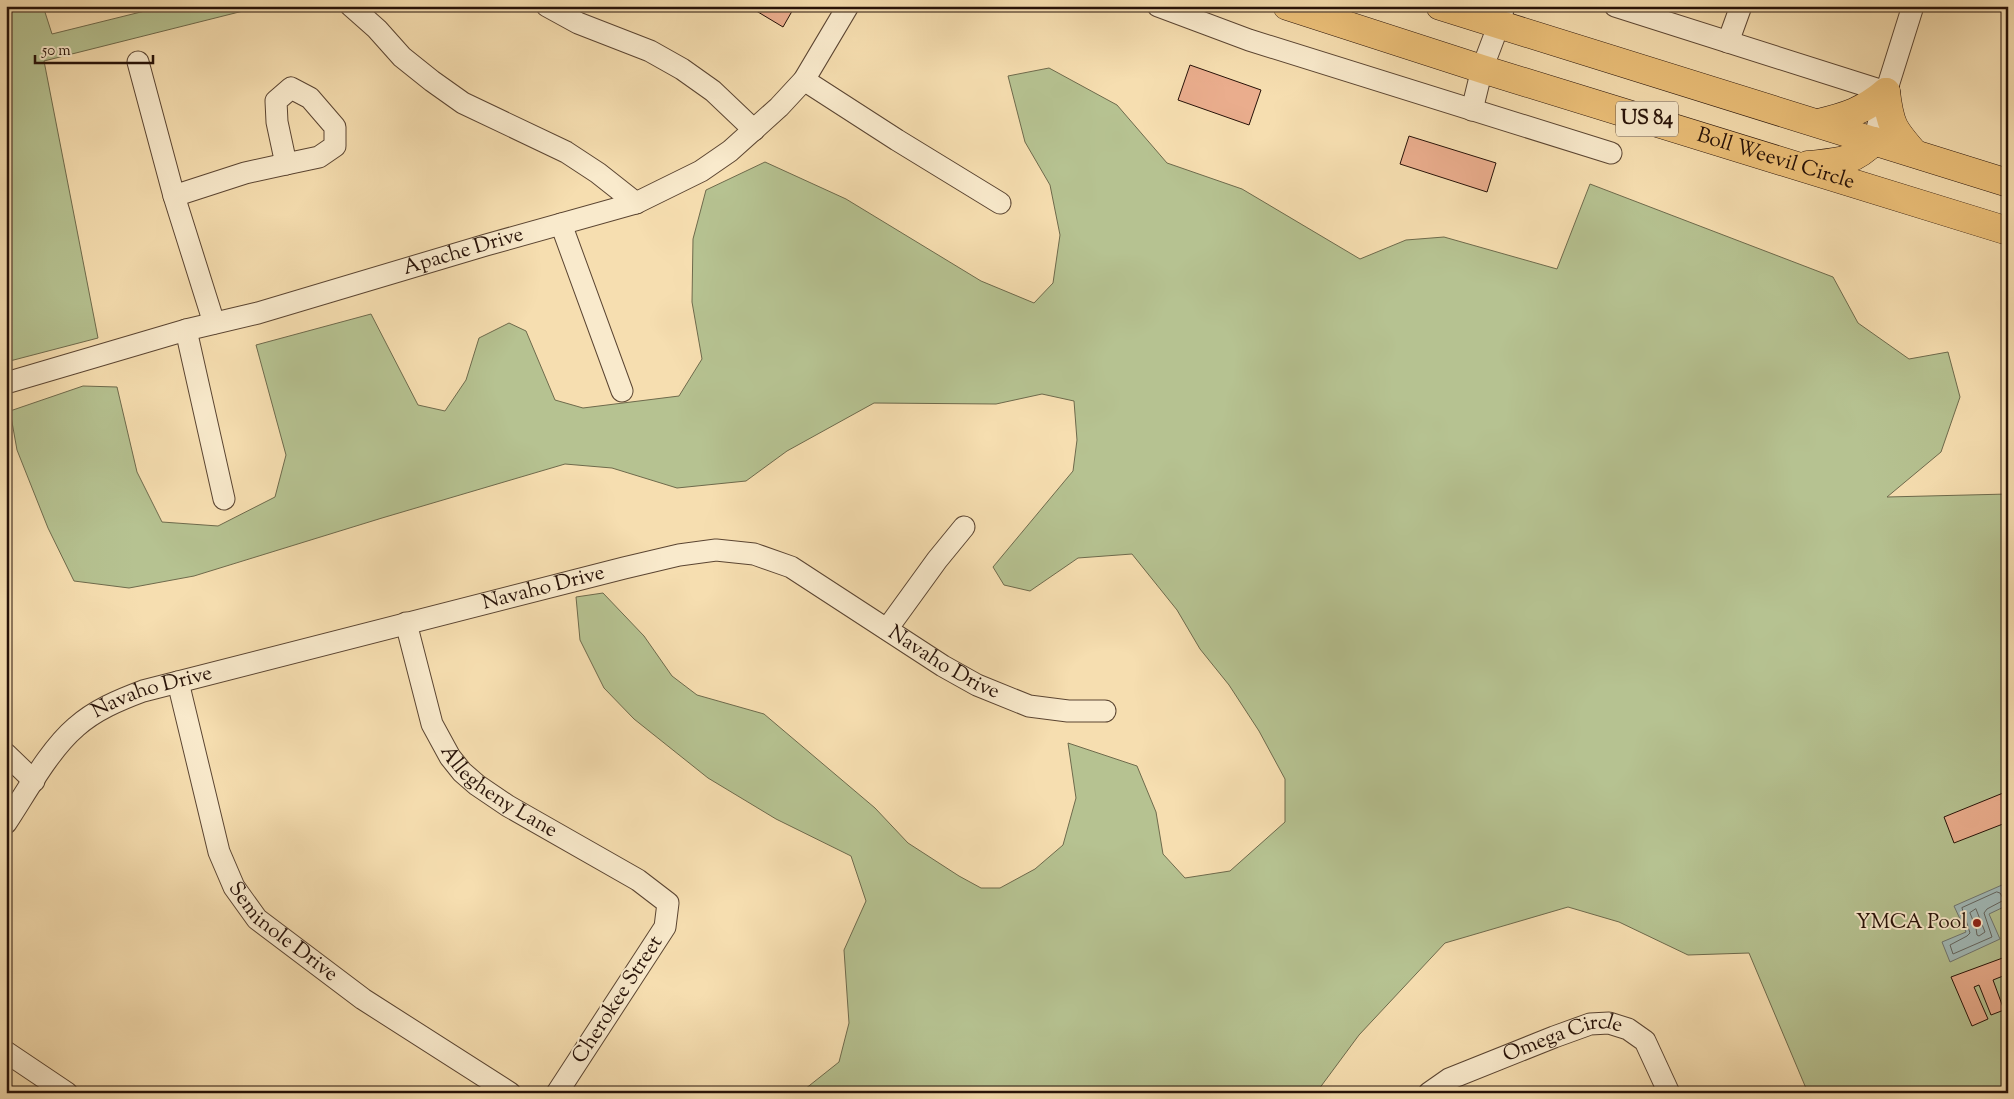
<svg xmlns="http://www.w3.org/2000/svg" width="2014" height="1099" font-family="'Sorts Mill Goudy',serif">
  <rect width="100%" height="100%" fill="#f6deb0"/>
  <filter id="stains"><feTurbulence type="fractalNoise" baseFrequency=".004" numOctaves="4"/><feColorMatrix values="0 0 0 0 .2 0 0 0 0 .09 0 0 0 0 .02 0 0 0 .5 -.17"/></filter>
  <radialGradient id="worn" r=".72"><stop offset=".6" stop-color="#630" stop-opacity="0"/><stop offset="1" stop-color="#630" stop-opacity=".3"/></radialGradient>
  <g fill="#b6c291" stroke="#6e6a4c">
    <path d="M6 6H43L52 34 165 6H263L44 61 98 338 6 362Z"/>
    <path d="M1049 68 1117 105 1167 163 1242 189 1360 259 1406 240 1444 237 1557 269 1590 184 1833 277 1858 323 1909 359 1948 352 1960 397 1941 452 1887 497 2008 494V1093H1808L1749 953 1688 955 1619 922 1568 907 1445 943 1359 1035 1316 1093H800L839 1062 849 1023 844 950 866 901 851 856 776 819 708 778 634 719 604 688 580 640 576 597 603 593 644 636 672 676 697 695 764 714 875 808 908 843 959 876 981 888H1000L1035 869 1063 845 1076 798 1068 743 1137 766 1156 812 1163 854 1185 878 1230 871 1285 822V779L1259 731 1229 685 1200 649 1177 610 1132 554 1078 558 1030 591 1004 585 993 567 1073 471 1077 440 1074 401 1042 394 996 404 874 403 787 451 746 481 677 488 612 468 565 464 382 518 194 576 129 588 74 581 48 528 17 450 10 411 83 386 117 387 137 472 162 522 218 526 275 497 286 455 256 345 371 314 418 405 445 411 466 380 479 338 509 323 526 331 555 400 583 408 679 396 702 359 692 302 693 239 706 190 765 162 846 199 981 281 1034 303 1053 283 1060 235 1050 185 1025 142 1008 76Z"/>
  </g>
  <path fill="#a1b9b7" stroke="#707671" d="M2002 885 2008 897V905L1989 914 2000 939 1950 962 1942 942 1966 932 1954 906Z"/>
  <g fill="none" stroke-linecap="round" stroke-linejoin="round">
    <g stroke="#646660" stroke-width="1">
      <path d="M1997 892 2000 893 2004 900 1987 909 1984 913 1992 937 1953 954 1950 945 1967 936 1970 933 1962 908Z"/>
      <path d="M1976 909 1985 932 1979 936 1977 935 1976 928 1970 913Z"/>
    </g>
  </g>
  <g fill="#eaad8d" stroke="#271208">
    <path d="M748 6H795L783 27Z"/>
    <path d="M1190 65 1261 90 1249 125 1178 100Z"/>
    <path d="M1409 136 1496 163 1487 192 1400 164Z"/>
    <path d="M2008 791V822L1954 843 1944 817Z"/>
    <path d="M2008 956V974L1993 980 2004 1010 1991 1015 1979 985 1974 987 1988 1019 1972 1026 1951 977Z"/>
  </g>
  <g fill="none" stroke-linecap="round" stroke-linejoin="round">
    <defs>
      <g id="minor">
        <path d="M351 6 377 29 402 57 432 81 463 103 566 152 598 173 636 203"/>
        <path d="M547 6 578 23 650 51 682 69 713 91 754 130"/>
        <path d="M1158 6 1249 40 1611 153"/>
        <path d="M1615 6 1886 92"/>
        <path d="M1728 42 1741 6"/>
        <path d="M138 62 174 196 214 323"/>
        <path d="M804 80 897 140 1000 203"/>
        <path d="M291 88 310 98 335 127V146L319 157 286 164 277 122 276 101Z"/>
        <path d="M1472 110 1482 69 1499 24 1504 6"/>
        <path d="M1874 141 1886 92 1913 6"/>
        <path d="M174 196 245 173 286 164"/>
        <path d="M561 224 622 391"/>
        <path d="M186 330 224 499"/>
        <path id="s1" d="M6 383 186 330 258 313 486 245 636 203 701 171 730 151 779 107 804 80 848 6"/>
        <path id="s2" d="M406 623 432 724 450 757 462 772 477 785 508 806 638 880 668 903 665 927 557 1093"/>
        <path d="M887 629 937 560 964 527"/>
        <path id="s3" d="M178 682 219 852 234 887 257 919 363 999 510 1093"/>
        <path d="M6 754 34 781"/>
        <path id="s4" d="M6 823C26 793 49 750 76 727 95 710 119 700 143 691L624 568 679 555 716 550 754 554 791 567 943 666 977 685 1029 706 1068 711H1105"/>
        <path d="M6 1052 67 1093"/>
        <path id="s5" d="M1429 1093 1449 1079 1554 1037 1590 1024 1609 1023 1628 1029 1645 1041 1669 1093"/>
      </g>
      <g id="highway">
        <path id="s6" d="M1287 6 1482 69 2008 231"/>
        <path d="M1440 6 2008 183"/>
        <path d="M1886 92C1890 125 1893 129 1914 153"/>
        <path d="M1818 123C1847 116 1863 111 1886 92"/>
        <path d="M1808 165C1837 162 1853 163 1874 141"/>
      </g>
    </defs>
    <use href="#minor" stroke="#5b4532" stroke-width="23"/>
    <use href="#highway" stroke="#271208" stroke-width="29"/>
    <use href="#minor" stroke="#f9eacc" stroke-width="21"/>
    <use href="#highway" stroke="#ebbf78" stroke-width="28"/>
  </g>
  <circle fill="#8f2418" stroke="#f9eacc" stroke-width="2" cx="1977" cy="923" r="5"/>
  <g text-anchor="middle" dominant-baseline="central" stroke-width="4" stroke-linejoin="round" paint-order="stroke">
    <rect fill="#f9eacc" stroke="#665343" stroke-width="1" x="1616" y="101.5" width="62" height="35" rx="4"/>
    <g font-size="20" font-weight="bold" fill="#271208">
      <text x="1647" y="119">US 84</text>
    </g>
    <g font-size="21" fill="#271208" stroke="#f9eacc">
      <text stroke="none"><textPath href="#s6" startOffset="512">Boll Weevil Circle</textPath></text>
      <text stroke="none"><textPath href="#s1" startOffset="476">Apache Drive</textPath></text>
      <text stroke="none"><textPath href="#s4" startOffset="609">Navaho Drive</textPath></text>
      <text stroke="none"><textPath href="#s4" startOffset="1044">Navaho Drive</textPath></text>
      <text stroke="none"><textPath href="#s4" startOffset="204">Navaho Drive</textPath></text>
      <text stroke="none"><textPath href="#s2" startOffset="202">Allegheny Lane</textPath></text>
      <text stroke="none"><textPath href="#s3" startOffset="280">Seminole Drive</textPath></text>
      <text transform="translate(618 1000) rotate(-57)">Cherokee Street</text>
      <text stroke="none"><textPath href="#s5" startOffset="146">Omega Circle</textPath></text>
    </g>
    <g font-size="21" fill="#271208" stroke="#f9eacc" text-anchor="end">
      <text x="1967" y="923">YMCA Pool</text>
    </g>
  </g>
  <rect width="2014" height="1099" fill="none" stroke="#f6deb0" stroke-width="25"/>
  <rect x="8" y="8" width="1999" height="1084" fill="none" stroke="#271208" stroke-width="2.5"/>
  <rect x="12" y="12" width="1989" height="1074" fill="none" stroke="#271208"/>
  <path d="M35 55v8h118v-8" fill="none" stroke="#271208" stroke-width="2.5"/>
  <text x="42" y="55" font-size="15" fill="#271208" stroke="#f9eacc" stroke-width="4" paint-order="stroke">50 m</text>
  <rect width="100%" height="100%" filter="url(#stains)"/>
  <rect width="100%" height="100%" fill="url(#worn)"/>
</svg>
